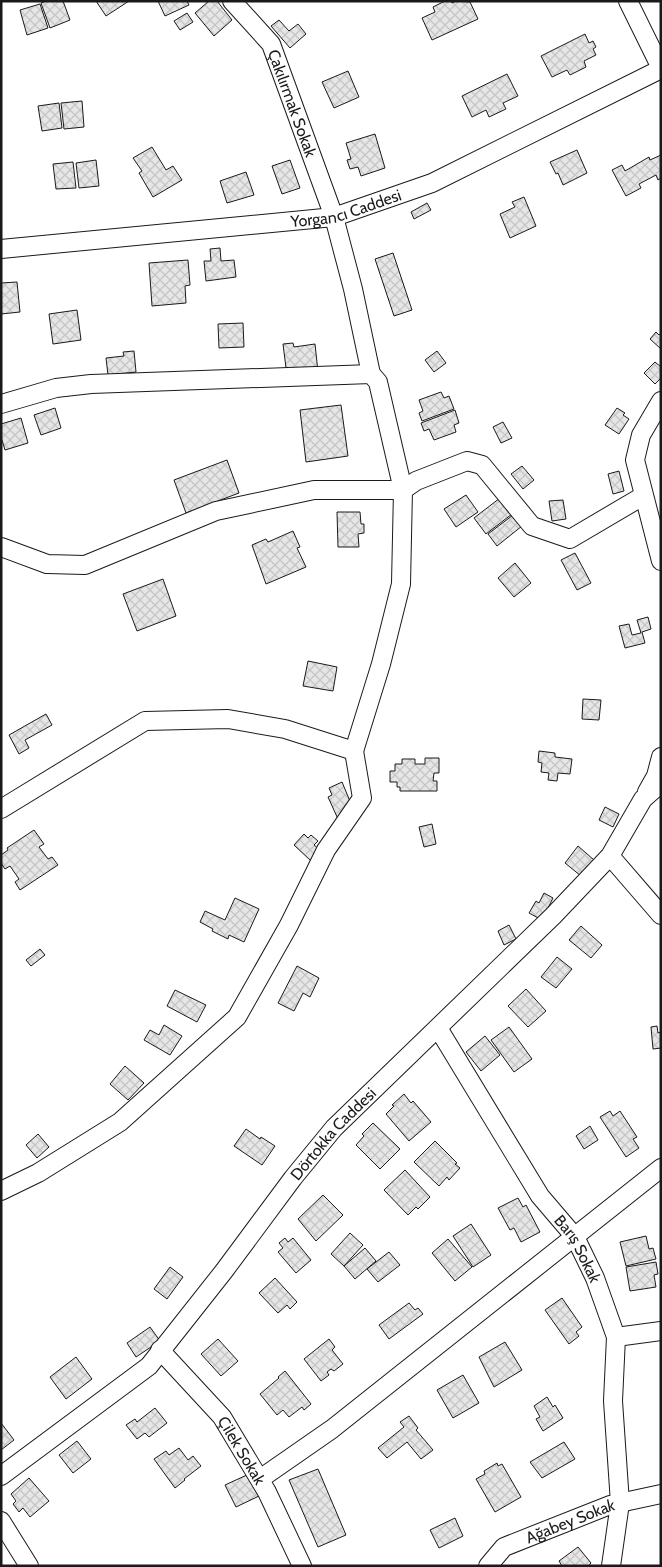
<svg xmlns="http://www.w3.org/2000/svg" width="662" height="1567" font-family="Cabin,sans-serif">
  <defs>
    <pattern id="building-cross-hatch" width="8" height="8" patternUnits="userSpaceOnUse" patternTransform="scale(1.25)"><rect width="8" height="8" fill="#e6e6e6"/><path d="M0 0l8 8M0 8l8-8" fill="none" stroke="#c5c5c5"/></pattern>
  </defs>
  <rect width="100%" height="100%" fill="#fff"/>
  <g fill="url(#building-cross-hatch)" stroke="#1a1a1a">
    <path d="M46 1H63L70 20 50 28 41 3Z"/>
    <path d="M96 1H129L106 16Z"/>
    <path d="M158 1H187L189 5 165 16Z"/>
    <path d="M209 1H217L232 20 214 36 195 13Z"/>
    <path d="M445 1H451L452 3 456 1 470 2 478 19 432 40 422 18 435 12 433 7Z"/>
    <path d="M40 4 48 28 27 35 20 10Z"/>
    <path d="M187 13 193 22 180 30 174 21Z"/>
    <path d="M279 20 289 31 298 24 306 34 290 48 271 26Z"/>
    <path d="M585 34 589 43 593 41 596 47 593 49 596 55 584 61 586 67 570 75 567 70 552 77 541 56Z"/>
    <path d="M348 71 359 97 334 108 322 82Z"/>
    <path d="M507 74 518 96 503 103 506 109 489 117 486 110 472 117 462 96Z"/>
    <path d="M82 101 84 127 64 129 61 103Z"/>
    <path d="M59 103 62 128 42 131 38 106Z"/>
    <path d="M375 134 385 168 361 176 358 167 350 169 347 160 351 159 346 143Z"/>
    <path d="M152 147 166 170 173 166 182 180 153 197 139 173 142 171 133 158Z"/>
    <path d="M577 150 587 173 563 185 558 173 556 174 550 162Z"/>
    <path d="M661 155V178L658 180 656 175 639 184 641 188 626 196 612 170 622 165 625 171 649 157 650 160Z"/>
    <path d="M96 160 99 186 79 188 76 163Z"/>
    <path d="M290 160 300 188 282 194 272 166Z"/>
    <path d="M73 162 76 188 56 189 53 164Z"/>
    <path d="M246 172 254 195 227 203 220 181Z"/>
    <path d="M524 197 536 226 510 238 500 214 515 207 512 202Z"/>
    <path d="M427 203 431 210 414 219 411 212Z"/>
    <path d="M220 248 221 261 234 260 236 277 206 281 204 261H211L210 249Z"/>
    <path d="M393 253 412 310 394 316 375 259Z"/>
    <path d="M188 260 190 285 185 286 186 303 152 306 149 263Z"/>
    <path d="M17 282 20 312 1 314V283Z"/>
    <path d="M77 310 81 340 53 344 49 314Z"/>
    <path d="M243 323 244 347 219 348 218 324Z"/>
    <path d="M656 332 659 335 661 333V349L650 339Z"/>
    <path d="M293 343 294 347 315 344 318 372 287 376 283 344Z"/>
    <path d="M134 351 136 372 108 375 106 358 124 356 123 352Z"/>
    <path d="M437 351 446 363 434 372 425 360Z"/>
    <path d="M655 362 661 367V378L655 384 644 373Z"/>
    <path d="M441 392 444 398 449 396 454 409 422 421 419 413 423 411 419 400Z"/>
    <path d="M341 405 348 456 306 462 300 410Z"/>
    <path d="M55 408 61 428 41 435 34 415Z"/>
    <path d="M617 408 625 413 623 415 629 419 619 434 605 425Z"/>
    <path d="M455 410 459 423 454 425 456 432 434 440 429 429 424 431 421 423Z"/>
    <path d="M21 418 28 443 5 450 1 437V424Z"/>
    <path d="M503 422 512 438 501 443 493 427Z"/>
    <path d="M227 460 239 493 186 513 174 480Z"/>
    <path d="M522 466 534 480 523 489 511 474Z"/>
    <path d="M619 471 624 491 613 494 608 474Z"/>
    <path d="M466 495 478 512 456 527 444 509Z"/>
    <path d="M500 498 512 514 486 534 474 518Z"/>
    <path d="M563 500 566 519 552 521 549 501Z"/>
    <path d="M337 512H360L361 524H364V533L358 534 359 547H338Z"/>
    <path d="M513 515 522 526 497 546 488 534Z"/>
    <path d="M293 531 300 547 297 548 306 567 266 584 252 545 266 539 268 542Z"/>
    <path d="M575 553 591 583 577 590 561 560Z"/>
    <path d="M515 563 531 583 514 597 498 578Z"/>
    <path d="M163 579 176 616 137 631 123 594Z"/>
    <path d="M648 617 651 629 642 632 645 643 625 648 619 626 629 624 632 635 641 633 637 620Z"/>
    <path d="M308 661 337 667 333 691 303 686Z"/>
    <path d="M583 699 601 700 599 720 582 719Z"/>
    <path d="M46 714 52 725 25 740 29 748 19 754 9 735Z"/>
    <path d="M539 751 555 753V757L572 759 570 774 558 773 557 781 548 780 549 773 541 772 542 763 538 762Z"/>
    <path d="M425 758H439V773H434L433 781H437V791H400V787H397V782H390V771H395V764H402V759H415V764H425Z"/>
    <path d="M342 782 352 806 338 819 328 797 332 795 329 788Z"/>
    <path d="M605 807 619 814 613 827 599 820Z"/>
    <path d="M432 824 436 844 424 847 419 827Z"/>
    <path d="M34 830 44 844 39 847 48 859 52 857 58 865 20 890 15 882 19 879 10 866 5 869 1 863V855L8 850 7 848Z"/>
    <path d="M304 834 308 838 311 835 318 841 314 845 320 850 311 861 294 845Z"/>
    <path d="M578 846 594 860 581 876 565 863Z"/>
    <path d="M544 893 553 898 542 920 529 913 536 901 539 903Z"/>
    <path d="M235 898 259 909 244 942 229 935 228 939 212 931 213 929 200 922 205 911 225 920Z"/>
    <path d="M509 925 516 939 504 945 498 931Z"/>
    <path d="M581 926 602 945 591 958 569 940Z"/>
    <path d="M40 949 45 955 31 966 26 960Z"/>
    <path d="M557 957 572 969 556 988 541 977Z"/>
    <path d="M297 966 319 978 310 997 303 993 294 1011 278 1003Z"/>
    <path d="M526 989 546 1011 528 1027 508 1006Z"/>
    <path d="M175 990 206 1005 197 1022 167 1006Z"/>
    <path d="M164 1025 182 1036 170 1055 144 1040 150 1030 159 1035Z"/>
    <path d="M657 1026 658 1033 661 1032V1048L653 1049 651 1027Z"/>
    <path d="M509 1027 532 1059 514 1072 491 1040Z"/>
    <path d="M485 1036 500 1055 481 1071 466 1052Z"/>
    <path d="M125 1066 144 1083 128 1100 110 1084Z"/>
    <path d="M404 1094 411 1103 413 1101 431 1122 409 1141 386 1114 394 1106 392 1105Z"/>
    <path d="M610 1111 613 1116 620 1111 637 1137 633 1139 639 1148 626 1157 600 1117Z"/>
    <path d="M373 1123 400 1149 380 1169 356 1145 364 1136 362 1134Z"/>
    <path d="M590 1126 598 1140 584 1149 576 1136Z"/>
    <path d="M246 1129 260 1139 261 1137 275 1146 262 1165 234 1146Z"/>
    <path d="M38 1134 49 1147 37 1158 26 1145Z"/>
    <path d="M435 1141 457 1163 455 1164 460 1168 449 1180 447 1177 439 1186 414 1162Z"/>
    <path d="M405 1170 430 1197 418 1209 416 1207 408 1215 384 1190Z"/>
    <path d="M323 1195 343 1215 316 1241 298 1219Z"/>
    <path d="M518 1198 523 1207 526 1205 540 1232 521 1242 514 1228 510 1230 498 1208Z"/>
    <path d="M471 1224 491 1255 473 1267 453 1236Z"/>
    <path d="M350 1233 363 1245 344 1266 331 1254Z"/>
    <path d="M646 1236 649 1249 653 1248 656 1259 626 1266 620 1242Z"/>
    <path d="M285 1238 288 1242 293 1238 311 1260 296 1273 278 1252 283 1248 279 1243Z"/>
    <path d="M448 1239 472 1267 455 1281 432 1253Z"/>
    <path d="M365 1248 376 1261 355 1279 344 1266Z"/>
    <path d="M389 1252 400 1265 378 1282 367 1269Z"/>
    <path d="M656 1262 658 1274 654 1275 656 1287 630 1291 626 1267Z"/>
    <path d="M170 1267 183 1277 167 1299 154 1289Z"/>
    <path d="M275 1278 297 1302 290 1309 287 1305 278 1313 259 1293Z"/>
    <path d="M562 1298 582 1327 576 1332 579 1336 569 1344 545 1310Z"/>
    <path d="M409 1303 415 1310 418 1308 423 1314 389 1339 379 1325Z"/>
    <path d="M150 1327 160 1341 136 1357 127 1343Z"/>
    <path d="M218 1339 238 1361 221 1376 201 1354Z"/>
    <path d="M329 1339 335 1347 332 1350 343 1364 334 1371 331 1369 327 1372 329 1375 321 1381 304 1359Z"/>
    <path d="M505 1342 522 1370 494 1387 479 1357Z"/>
    <path d="M76 1357 92 1379 66 1399 50 1377Z"/>
    <path d="M285 1371 311 1404 304 1410 302 1407 289 1417 283 1410 277 1415 260 1394 279 1378 278 1377Z"/>
    <path d="M463 1375 479 1403 453 1418 437 1390Z"/>
    <path d="M547 1397 553 1407 555 1405 563 1418 543 1431 536 1419 540 1417 534 1406Z"/>
    <path d="M155 1408 167 1423 149 1437 145 1433 137 1439 126 1425 135 1419 137 1422Z"/>
    <path d="M409 1416 418 1428 416 1430 433 1450 421 1459 407 1442 387 1458 378 1448 404 1427 400 1422Z"/>
    <path d="M1 1423 14 1440 1 1450Z"/>
    <path d="M77 1441 91 1459 73 1473 59 1455Z"/>
    <path d="M564 1442 575 1459 542 1478 530 1462Z"/>
    <path d="M179 1448 188 1460 193 1456 201 1466 184 1479 185 1480 175 1488 154 1459 166 1451 169 1455Z"/>
    <path d="M497 1463 498 1466 502 1464 521 1497 495 1512 476 1479 485 1474 484 1471Z"/>
    <path d="M318 1469 346 1535 318 1547 289 1480Z"/>
    <path d="M249 1474 259 1496 236 1507 225 1485Z"/>
    <path d="M29 1478 49 1501 30 1517 23 1508 19 1512 13 1504 16 1501 11 1494Z"/>
    <path d="M455 1518 463 1536 439 1548 430 1530Z"/>
    <path d="M578 1547 591 1563 588 1566H562L559 1561Z"/>
  </g>
  <g fill="none" stroke-linecap="round" stroke-linejoin="round">
    <defs>
      <g id="minor">
        <path id="s1" d="M232 1 271 44 334 217 353 289 371 374"/>
        <path d="M628 1 661 68"/>
        <path id="s2" d="M1 249 334 217 432 183 661 69"/>
        <path d="M661 401 641 435 635 460 661 561"/>
        <path d="M1 404 56 388 91 384 371 374 378 382 403 490H314L216 511 85 565 47 564 1 547"/>
        <path d="M647 792 656 776 661 757"/>
        <path d="M1 809 145 721 228 719 285 729 354 751 381 664 401 584 403 490 416 481 467 461 482 465 532 526 570 539 643 496"/>
        <path d="M610 856 661 915"/>
        <path id="s3" d="M438 1028 540 1196 575 1237 595 1278 616 1337 613 1401 620 1503 611 1566"/>
        <path d="M1 1191 38 1173 120 1122 237 1017 289 925 326 850 362 798 354 751"/>
        <path d="M616 1337 661 1331"/>
        <path id="s4" d="M160 1350 222 1417 267 1492 302 1566"/>
        <path id="s5" d="M1 1476 149 1366 224 1271 293 1178 334 1128 553 916 610 856 643 799 661 783"/>
        <path d="M260 1479 332 1429 661 1168"/>
        <path d="M1 1521 29 1566"/>
        <path id="s6" d="M488 1566 504 1547 610 1505 661 1494"/>
      </g>
    </defs>
    <use href="#minor" stroke="#1a1a1a" stroke-width="20"/>
    <use href="#minor" stroke="#fff" stroke-width="18"/>
  </g>
  <g text-anchor="middle" dominant-baseline="central" stroke-width="4" stroke-linejoin="round" paint-order="stroke">
    <g font-size="16" fill="#1a1a1a" stroke="#fff">
      <text stroke="none"><textPath href="#s1" startOffset="121">Çakılırmak Sokak</textPath></text>
      <text stroke="none"><textPath href="#s2" startOffset="348">Yorgancı Caddesi</textPath></text>
      <text stroke="none"><textPath href="#s5" startOffset="481">Dörtokka Caddesi</textPath></text>
      <text stroke="none"><textPath href="#s3" startOffset="262">Barış Sokak</textPath></text>
      <text stroke="none"><textPath href="#s4" startOffset="130">Çilek Sokak</textPath></text>
      <text stroke="none"><textPath href="#s6" startOffset="96">Ağabey Sokak</textPath></text>
    </g>
  </g>
  <rect width="662" height="1567" fill="none" stroke="#1a1a1a" stroke-width="5"/>
</svg>
